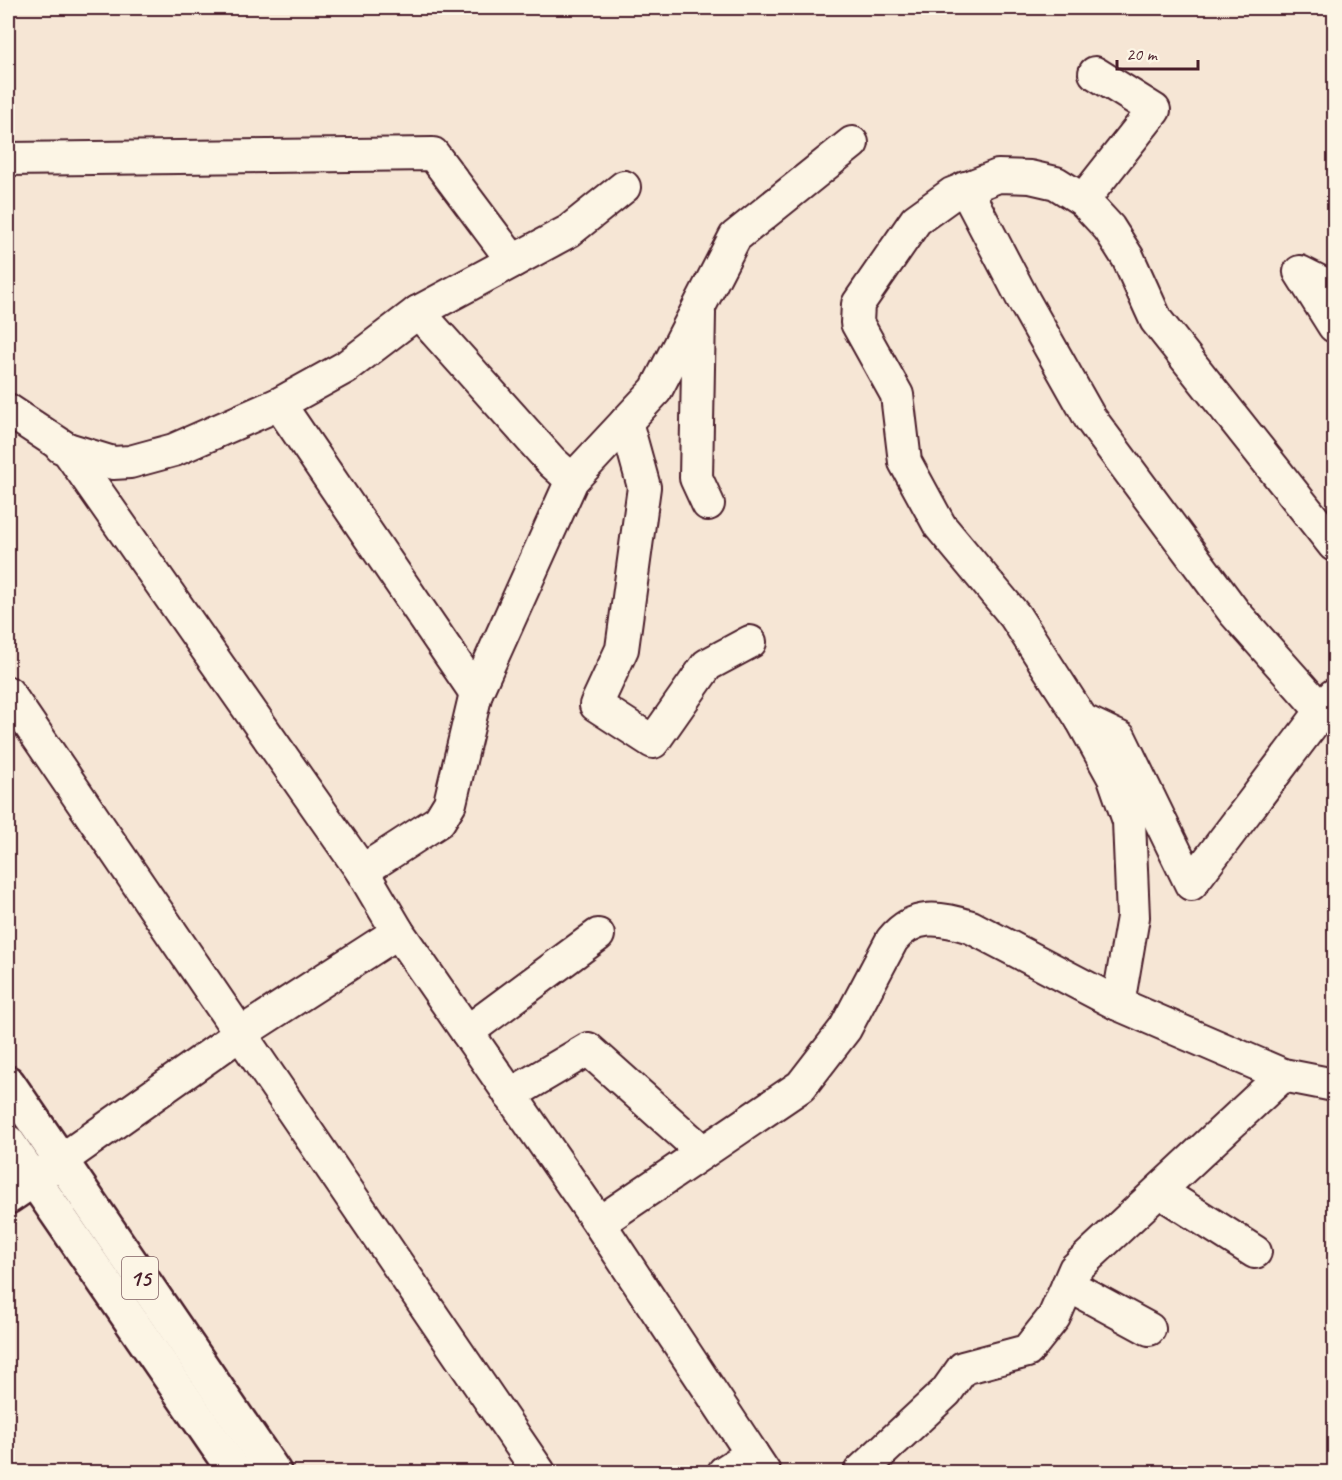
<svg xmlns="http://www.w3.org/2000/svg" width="1342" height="1480" font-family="Caveat,sans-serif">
  <rect width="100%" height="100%" fill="#f6e6d5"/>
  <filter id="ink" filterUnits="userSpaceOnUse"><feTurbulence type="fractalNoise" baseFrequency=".0167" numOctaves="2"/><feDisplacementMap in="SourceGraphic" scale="12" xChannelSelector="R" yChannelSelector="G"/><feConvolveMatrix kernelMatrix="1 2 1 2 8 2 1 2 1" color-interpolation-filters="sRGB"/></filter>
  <g filter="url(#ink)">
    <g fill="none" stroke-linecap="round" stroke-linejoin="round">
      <defs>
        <g id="street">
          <path d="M8 159 433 154 513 261"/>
          <path d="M965 188 1024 301 1090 418 1234 612 1322 711"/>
          <path d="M1083 200 1154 110 1095 73"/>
          <path d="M1334 289 1300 272 1334 326"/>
          <path d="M699 313 696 478 708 504"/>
          <path d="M279 404 476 693"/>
          <path d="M8 410 67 449 362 871 398 932 599 1223 764 1472"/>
          <path d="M626 422 644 487 622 649 596 705 653 742 707 665 750 642"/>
          <path d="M61 447 113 463 130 462 174 450 279 404 346 367 418 312"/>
          <path d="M572 480 552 462 418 312 569 231 624 187"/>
          <path d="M1334 545 1156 320 1128 258 1109 228 1083 200 1056 183 1030 177 998 176 952 194 916 220 858 304 857 323 897 395 905 462 940 526 1015 616 1082 720 1120 738 1191 884 1334 695"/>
          <path d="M8 693 539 1472"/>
          <path d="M1082 720 1114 778 1129 821 1133 917 1118 1004"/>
          <path d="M362 871 439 821 450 803 476 693 572 480 656 390 735 237 852 143"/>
          <path d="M467 1032 598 935"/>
          <path d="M510 1095 588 1049 703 1152"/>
          <path d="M39 1176 240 1034 398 932"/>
          <path d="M1159 1191 1255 1252"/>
          <path d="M599 1223 801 1086 845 1029 892 940C914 913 940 917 971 927L1118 1004 1283 1075 1334 1085"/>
          <path d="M1068 1285 1149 1329"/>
          <path d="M724 1472 752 1454"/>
          <path d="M860 1472 946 1392 963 1368 1027 1351 1054 1317 1075 1269 1283 1075"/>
        </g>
        <path id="secondary" d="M8 1197 33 1180"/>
        <g id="primary">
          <path d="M8 1083 274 1472"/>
          <path d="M8 1142 235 1472"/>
        </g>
      </defs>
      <use href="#street" stroke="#4a1f2b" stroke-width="36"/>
      <use href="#secondary" stroke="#4a1f2b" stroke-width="38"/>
      <use href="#primary" stroke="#4a1f2b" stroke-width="38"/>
      <use href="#street" stroke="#fcf5e5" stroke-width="32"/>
      <use href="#secondary" stroke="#fcf5e5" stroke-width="33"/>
      <use href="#primary" stroke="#fcf5e5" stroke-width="33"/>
    </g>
  </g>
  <g text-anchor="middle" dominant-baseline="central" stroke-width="6" stroke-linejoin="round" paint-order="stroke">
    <rect fill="#fcf5e5" stroke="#7f5f63" stroke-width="1.5" x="122" y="1257" width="36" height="42" rx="4.5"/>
    <g font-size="24" font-weight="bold" fill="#4a1f2b">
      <text x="140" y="1278">15</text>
    </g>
  </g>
  <rect width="1342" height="1480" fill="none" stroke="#fcf5e5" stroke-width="30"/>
  <rect x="15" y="15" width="1312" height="1450" fill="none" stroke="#4a1f2b" stroke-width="2" filter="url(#ink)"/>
  <path d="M1117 60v9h81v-9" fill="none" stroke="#4a1f2b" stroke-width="3"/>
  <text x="1126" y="60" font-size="18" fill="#4a1f2b" stroke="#fcf5e5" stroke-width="4.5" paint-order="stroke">20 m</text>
</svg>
